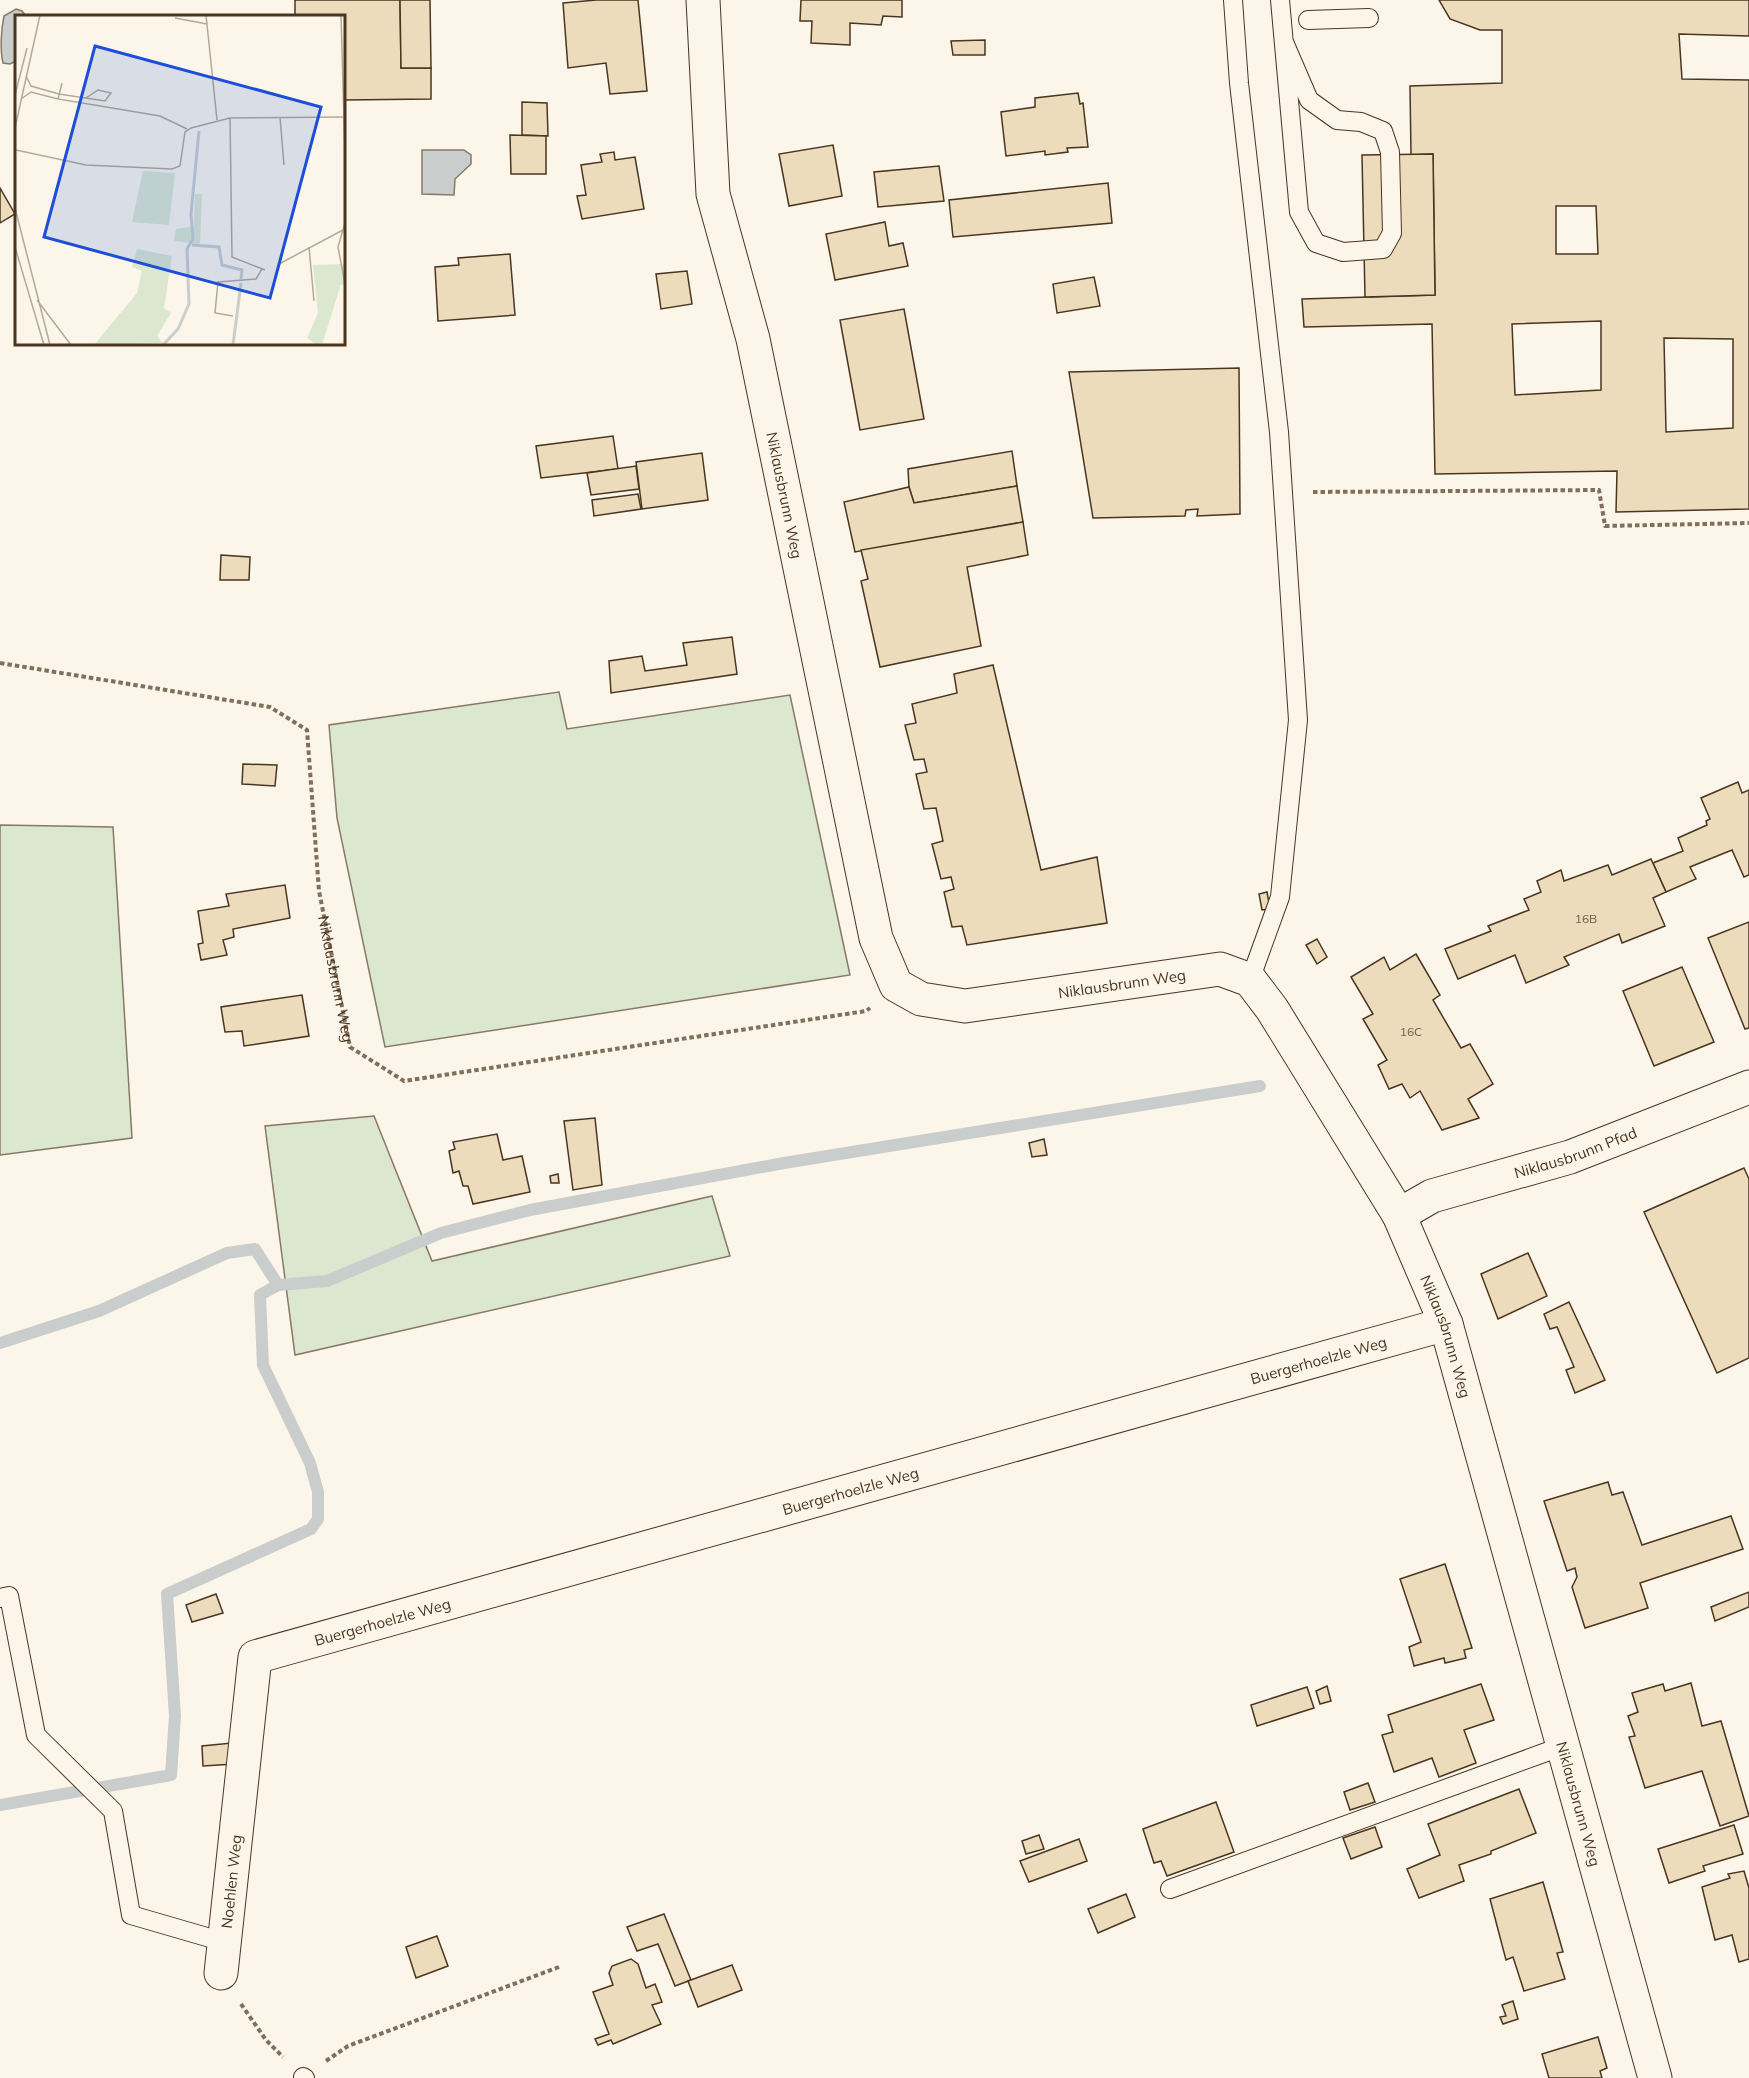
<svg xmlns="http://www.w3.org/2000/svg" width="1749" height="2078" font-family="Mulish,sans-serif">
  <rect width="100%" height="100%" fill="#fbf6e9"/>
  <g fill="#dce7d0" stroke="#887966" stroke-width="1.5">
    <path d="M559 692 567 729 790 695 850 975 385 1047 337 818 329 725Z"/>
    <path d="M0 825 113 827 132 1138 0 1155Z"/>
    <path d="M374 1116 432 1261 712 1196 730 1256 295 1355 265 1126Z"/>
  </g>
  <g fill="#c9cecd" stroke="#887966" stroke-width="1.5">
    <path d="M16 9 22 11 26 16H16V61L10 64 3 63C0 50 1 30 4 16Z"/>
    <path d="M422 150H464L471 155V164L455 179 454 195 422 194Z"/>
  </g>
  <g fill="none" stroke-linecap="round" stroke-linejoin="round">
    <g stroke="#c9cecd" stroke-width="12">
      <path d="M0 1343 99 1311 227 1253 255 1249 278 1285 327 1281 441 1233 530 1210 784 1163 1260 1086"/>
      <path d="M0 1805 171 1775 175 1716 167 1594 311 1529 318 1519V1492L310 1463 263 1365 260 1295 278 1285"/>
    </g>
  </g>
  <g fill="#ecdcbc" stroke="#4a3520" stroke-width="1.5" fill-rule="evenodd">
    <path d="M295 0H400L401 68H431V99L344 100V16H295Z"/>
    <path d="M400 0H430L431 68H401Z"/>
    <path d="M596 0H638L647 91 610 94 606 63 568 68 563 3Z"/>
    <path d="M801 0H902V17L883 16 881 25 850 23V45L811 43 812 21H800Z"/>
    <path d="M1439 0H1749V36L1679 34 1682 79 1749 80V509L1616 512 1617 471 1435 474 1432 324 1304 327 1302 299 1435 295 1433 154 1411 155 1410 86 1502 83V30H1480L1450 19ZM1556 206H1596L1598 254H1556ZM1601 321V390L1515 395 1512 324ZM1664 338 1733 339V428L1666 432Z"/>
    <path d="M985 40V55H953L951 41Z"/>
    <path d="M1078 93 1080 104 1083 103 1088 147 1067 148 1068 152 1045 155V151L1006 156 1001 112 1035 107V98Z"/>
    <path d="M522 102 547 103 548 136 522 135Z"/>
    <path d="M510 135 546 136V174H511Z"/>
    <path d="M833 145 842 196 789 206 779 154Z"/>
    <path d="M614 152 615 160 635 157 644 209 582 219 577 196 586 195 581 165 602 162 600 154Z"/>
    <path d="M1433 154 1435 295 1365 297 1362 155Z"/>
    <path d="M939 166 944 201 878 207 874 172Z"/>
    <path d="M1108 183 1112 223 953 237 949 200Z"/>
    <path d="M0 188 15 214 0 223Z"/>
    <path d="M885 222 889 246 903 243 908 266 835 280 826 234Z"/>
    <path d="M510 254 515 315 438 321 435 267 459 265 458 258Z"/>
    <path d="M687 271 692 304 661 309 656 274Z"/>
    <path d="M1094 277 1100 306 1057 313 1053 284Z"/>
    <path d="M904 309 924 419 860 430 840 320Z"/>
    <path d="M1239 368 1240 514 1197 516 1198 509 1186 510 1185 516 1093 518 1069 372Z"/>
    <path d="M613 436 618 469 541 478 536 446Z"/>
    <path d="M1012 451 1017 486 914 503 909 487 908 469Z"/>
    <path d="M702 453 708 500 642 509 636 462Z"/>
    <path d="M636 466 639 489 591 495 587 473Z"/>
    <path d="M1017 486 1023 522 855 552 844 502 909 487 914 503Z"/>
    <path d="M638 494 641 509 594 516 592 500Z"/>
    <path d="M1023 522 1028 555 967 567 981 646 880 667 861 581 868 579 861 550Z"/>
    <path d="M221 555 250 557 249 580H220Z"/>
    <path d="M732 637 737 674 611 693 609 661 642 656 645 671 687 665 683 643Z"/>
    <path d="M993 665 1041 870 1097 857 1107 923 967 945 962 926 952 927 944 892 954 889 951 877 941 879 932 844 943 841 936 808 924 809 916 774 927 772 924 759 914 760 905 725 916 723 912 704 957 693 954 674Z"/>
    <path d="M243 764 277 765 275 786 242 784Z"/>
    <path d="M1738 782 1742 793 1749 790V875L1744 877 1732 850 1690 867 1696 879 1666 892 1653 863 1683 851 1678 838 1707 825 1706 821 1710 819 1701 798Z"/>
    <path d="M1651 859 1666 892 1653 898 1665 926 1622 943 1619 934 1564 957 1569 965 1526 983 1515 955 1458 979 1445 949 1491 931 1488 926 1529 910 1524 899 1541 892 1537 881 1561 870 1564 881 1608 865 1612 875Z"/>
    <path d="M285 885 290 918 233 929 234 937 223 940 227 955 201 960 198 944 203 943 198 911 229 906 226 894Z"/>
    <path d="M1267 892 1270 909 1262 910 1259 894Z"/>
    <path d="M1749 922V1028L1745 1029 1708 938Z"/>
    <path d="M1317 939 1327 957 1317 964 1306 945Z"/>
    <path d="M1416 954 1440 995 1433 1000 1461 1048 1470 1044 1493 1084 1468 1099 1479 1118 1442 1130 1420 1091 1410 1098 1402 1084 1389 1089 1378 1065 1387 1060 1363 1019 1373 1014 1351 977 1384 957 1390 970Z"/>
    <path d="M1682 967 1714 1042 1654 1066 1623 991Z"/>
    <path d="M302 995 309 1036 244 1046 242 1031 225 1032 221 1007Z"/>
    <path d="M595 1118 602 1185 573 1190 564 1121Z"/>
    <path d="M497 1134 503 1160 522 1156 530 1192 473 1204 468 1186H463L459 1171 453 1173 449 1151 455 1149 453 1142Z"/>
    <path d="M1044 1139 1047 1155 1032 1157 1029 1143Z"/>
    <path d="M1744 1168 1749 1179V1358L1717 1373 1644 1212Z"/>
    <path d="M558 1174 559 1183H551L550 1176Z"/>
    <path d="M1528 1253 1547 1296 1498 1319 1481 1274Z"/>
    <path d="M1569 1302 1605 1380 1575 1393 1566 1370 1574 1367 1557 1327 1550 1329 1544 1314Z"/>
    <path d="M1608 1482 1612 1495 1623 1492 1642 1545 1731 1516 1743 1549 1640 1583 1648 1608 1585 1628 1572 1587 1577 1577 1575 1568 1567 1571 1544 1501Z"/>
    <path d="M1445 1564 1472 1648 1464 1650 1466 1658 1445 1663 1444 1658 1414 1666 1409 1647 1421 1642 1400 1579Z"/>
    <path d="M1749 1592V1607L1715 1621 1711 1607Z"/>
    <path d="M216 1594 223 1613 192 1622 186 1605Z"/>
    <path d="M1691 1683 1702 1726 1721 1721 1749 1816 1720 1826 1702 1771 1645 1788 1629 1737 1635 1736 1628 1716 1638 1712 1632 1693 1663 1684 1665 1691Z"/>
    <path d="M1481 1684 1494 1720 1464 1730 1476 1763 1439 1777 1432 1758 1394 1772 1382 1735 1393 1732 1388 1715Z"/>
    <path d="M1327 1686 1331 1701 1320 1704 1316 1691Z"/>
    <path d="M1307 1687 1314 1708 1257 1726 1251 1705Z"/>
    <path d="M232 1743 234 1764 203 1766 202 1746Z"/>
    <path d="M1368 1783 1375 1802 1350 1810 1344 1792Z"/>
    <path d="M1519 1789 1536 1833 1491 1851V1854L1459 1865 1464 1881 1419 1898 1407 1869 1440 1855 1428 1824Z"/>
    <path d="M1216 1802 1234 1852 1167 1876 1161 1861 1154 1863 1143 1829Z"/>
    <path d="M1734 1825 1743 1854 1703 1866 1705 1871 1669 1883 1658 1849Z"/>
    <path d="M1375 1827 1382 1847 1351 1859 1343 1838Z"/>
    <path d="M1039 1835 1044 1849 1026 1854 1022 1841Z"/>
    <path d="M1079 1839 1087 1861 1029 1882 1020 1861Z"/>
    <path d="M1744 1871 1749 1888V1959L1739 1962 1732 1935 1715 1940 1702 1887 1730 1878 1728 1874Z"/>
    <path d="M1543 1882 1563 1952 1557 1953 1565 1979 1524 1991 1513 1957 1506 1960 1490 1899Z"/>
    <path d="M1126 1894 1135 1917 1098 1933 1088 1909Z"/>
    <path d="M664 1914 691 1980 675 1986 658 1944 637 1951 627 1927Z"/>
    <path d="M437 1936 448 1966 416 1978 406 1947Z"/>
    <path d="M631 1959 638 1964 646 1988 655 1984 662 2002 652 2005 661 2024 613 2044 611 2040 598 2045 595 2039 609 2034 593 1992 613 1985 609 1973 612 1966Z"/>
    <path d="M732 1965 742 1990 698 2007 688 1981Z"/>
    <path d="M1513 2001 1518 2019 1503 2024 1500 2017 1506 2016 1502 2005Z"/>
    <path d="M1598 2037 1607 2068 1600 2071 1602 2078H1549L1542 2054Z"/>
  </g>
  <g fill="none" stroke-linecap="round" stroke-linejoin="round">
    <defs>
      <g id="service">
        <path d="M1233 0 1239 83 1279 432 1298 720 1280 897 1250 980"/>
        <path d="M1280 0 1299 212 1316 243 1343 252 1383 249 1392 233 1390 152 1383 131 1361 122 1337 120 1309 100 1284 42"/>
        <path d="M1308 20 1369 18"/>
        <path d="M0 1598 9 1596 36 1735 113 1811 131 1915 224 1942"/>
        <path d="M1170 1889 1563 1746"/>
        <path d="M303 2077 305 2078"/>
      </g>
      <g id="minor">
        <path id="s2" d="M703 0 713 194 753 339 876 938 896 985 921 999 965 1006 1220 969 1250 980 1272 1009 1399 1215 1446 1324 1655 2078"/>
        <path id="s3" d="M1399 1215 1432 1196 1570 1157 1749 1087"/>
        <path id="s4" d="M221 1973 255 1657 1446 1324"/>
      </g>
    </defs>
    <use href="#service" stroke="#4a3520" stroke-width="20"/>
    <use href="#minor" stroke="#4a3520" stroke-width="35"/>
    <g stroke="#7f6f5c" stroke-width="4" stroke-dasharray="4.5 3" stroke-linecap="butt">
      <path d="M1313 492 1599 490 1605 526 1749 523"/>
      <path id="s1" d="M0 663 270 707 307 730 319 891 350 1047 404 1081 866 1011 870 1008"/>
      <path d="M241 2004 266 2040 283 2057"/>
      <path d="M326 2061 348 2046 559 1967"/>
    </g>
    <use href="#service" stroke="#fbf6e9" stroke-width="18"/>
    <use href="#minor" stroke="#fbf6e9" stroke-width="33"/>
  </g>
  <g text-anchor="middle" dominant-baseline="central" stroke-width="4.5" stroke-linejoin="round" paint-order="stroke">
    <g font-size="12" fill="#725f47">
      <text x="1586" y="918">16B</text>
      <text x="1411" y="1031">16C</text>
    </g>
    <g font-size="15" fill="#4a3520" stroke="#fbf6e9">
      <text stroke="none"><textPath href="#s2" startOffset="504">Niklausbrunn Weg</textPath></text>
      <text stroke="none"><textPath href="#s1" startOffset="568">Niklausbrunn Weg</textPath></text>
      <text stroke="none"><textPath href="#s2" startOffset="1239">Niklausbrunn Weg</textPath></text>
      <text stroke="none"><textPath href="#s3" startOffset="188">Niklausbrunn Pfad</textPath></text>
      <text stroke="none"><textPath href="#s2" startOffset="1779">Niklausbrunn Weg</textPath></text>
      <text stroke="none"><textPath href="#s4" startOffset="1422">Buergerhoelzle Weg</textPath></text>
      <text stroke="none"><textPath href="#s4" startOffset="936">Buergerhoelzle Weg</textPath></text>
      <text stroke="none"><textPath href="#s4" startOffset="450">Buergerhoelzle Weg</textPath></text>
      <text stroke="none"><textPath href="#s2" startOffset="2265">Niklausbrunn Weg</textPath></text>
      <text stroke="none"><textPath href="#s4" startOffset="92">Noehlen Weg</textPath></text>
    </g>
  </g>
  <g transform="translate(15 15)">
    <rect width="330" height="330" fill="#fbf6e9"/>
    <path d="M128 156 160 158 154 210 117 207ZM180 179H187L185 229 159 226 161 214 179 211ZM122 234 157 241 149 293 156 298 142 321 148 328 79 330 122 278 127 256 117 252ZM330 249V271L326 269 307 330H302L292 323 303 298 298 250Z" fill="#dce7d0"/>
    <path fill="none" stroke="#c9cecd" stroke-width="3" d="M177 230 204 232 207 250 227 255 226 264M148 330 163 314 174 289 172 234 178 224 176 199 184 116M218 330 226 268"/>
    <path fill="none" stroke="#b4a999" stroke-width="1.5" d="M191 0 202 105M326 0 330 141M160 3 192 9M11 61 16 71 44 79M47 68 43 84 145 101 172 114M44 79 90 86 96 78 83 75 71 83M0 80 12 33M6 84 16 77 43 84M265 102 269 150M215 103 217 242 250 255M0 113 25 0M1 135 71 150 157 154 165 151 170 117 176 113 215 103 328 102M0 193 35 330M330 208 323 232 330 269M0 232 29 330M294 232 299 286M264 249 328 215M22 285 56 330M218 301 200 298 203 267 241 264 247 254"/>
    <path fill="#1d4ed8" fill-opacity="0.15" stroke="#1d4ed8" stroke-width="3" d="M80 31 306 92 255 283 29 222Z"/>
    <rect width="330" height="330" fill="none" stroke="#4a3520" stroke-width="3"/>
  </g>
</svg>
